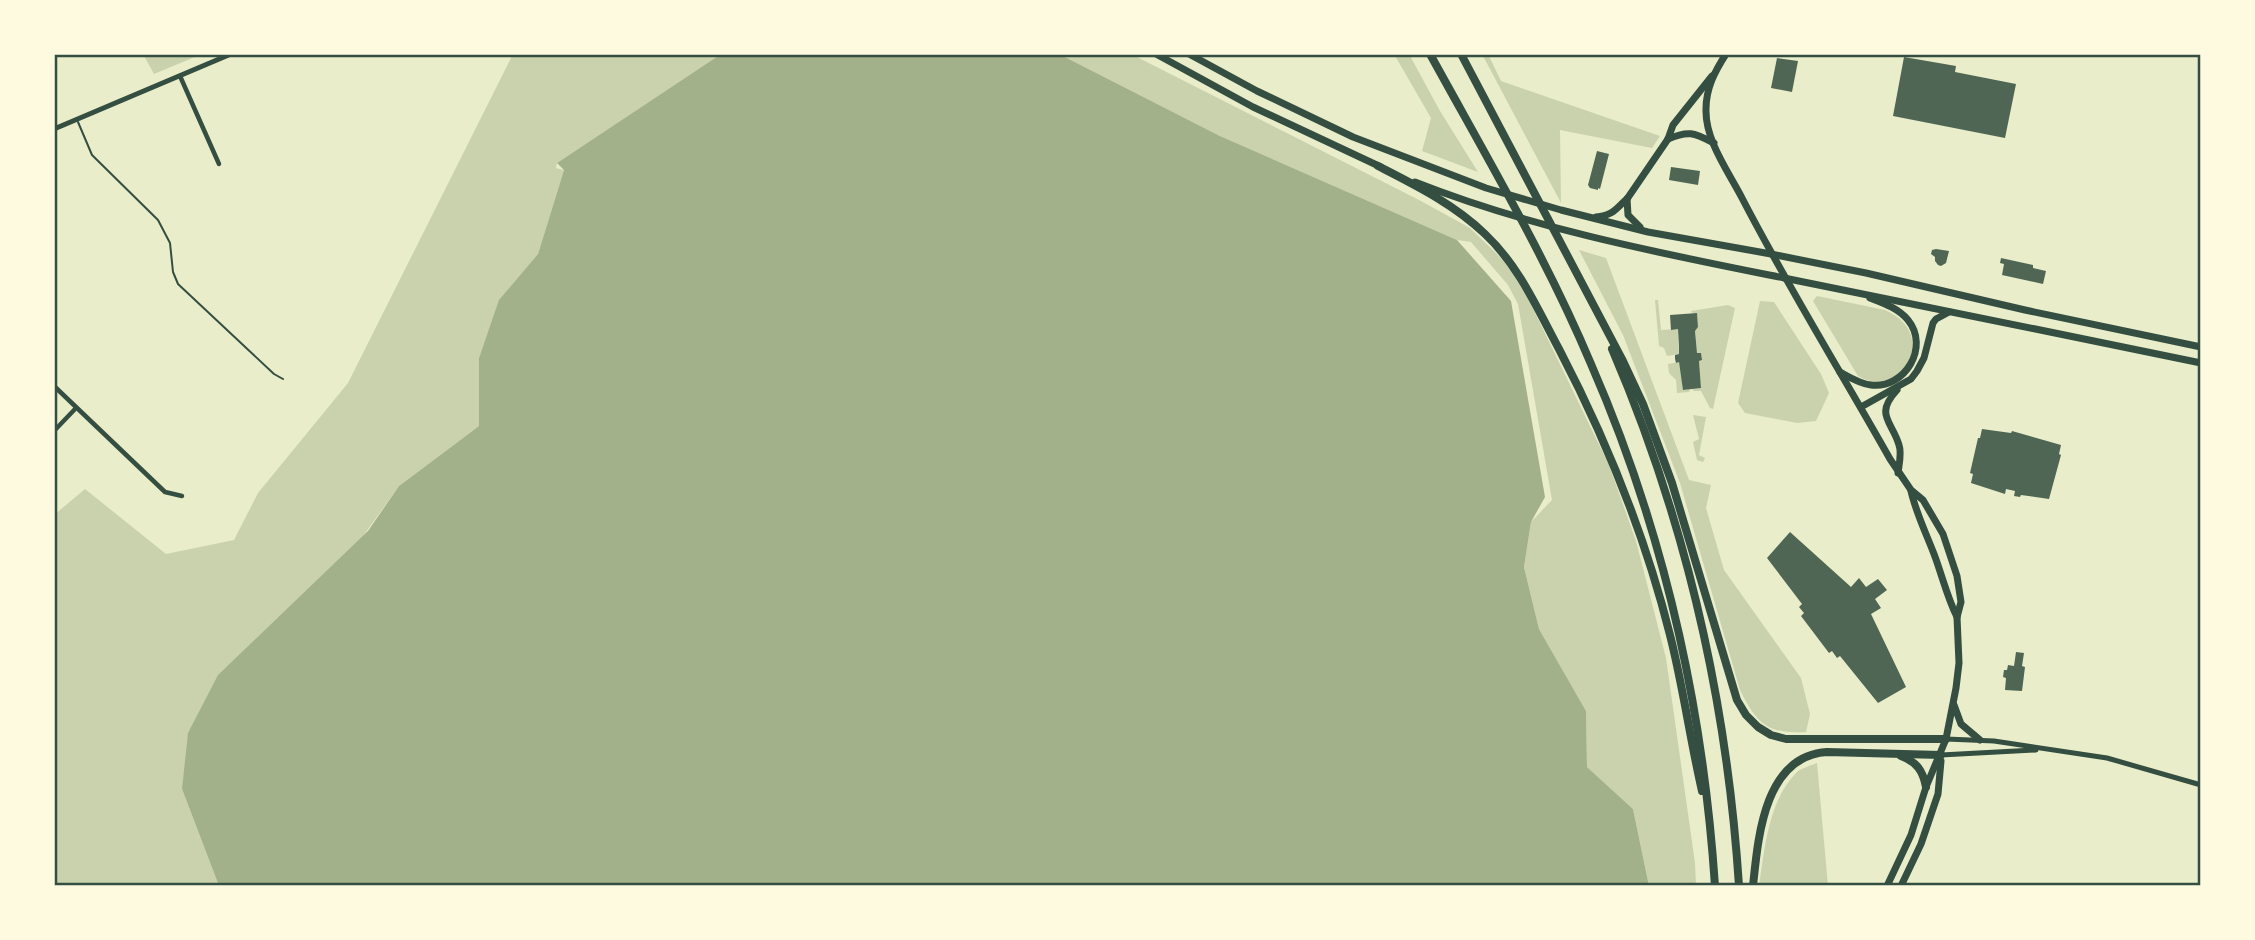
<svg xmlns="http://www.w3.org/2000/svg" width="2255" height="940" font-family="'Source Sans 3',sans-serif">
  <rect width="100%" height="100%" fill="#e9edc9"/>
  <g fill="#cad2ad">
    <path d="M143 54H202L154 74Z"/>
    <path d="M513 54H721L557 163 556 168 564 170 538 254 500 300 479 358V426L399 486 182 789 219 886H54V515L85 489 166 554 234 540 258 493 348 383Z"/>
    <path d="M1059 54H1131L1421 201 1470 228 1498 255 1519 280 1609 465 1636 541 1666 658 1695 863 1696 886H1649L1633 809 1587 767 1586 711 1539 629 1524 567 1531 522 1552 500 1518 304 1508 285 1471 242 1457 240 1220 136Z"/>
    <path d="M1394 54H1409L1440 111 1478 172 1422 151 1431 118Z"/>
    <path d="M1482 54H1488L1501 81 1660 136 1652 148 1560 130 1561 203Z"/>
    <path d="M1579 250 1606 258 1689 480 1711 485 1706 508 1724 570 1801 678 1810 714 1806 732C1767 734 1757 724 1740 690L1680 483 1623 335Z"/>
    <path d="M1817 296 1885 310C1943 336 1897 401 1858 376L1813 301Z"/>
    <path d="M1655 300H1658L1661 330 1678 329 1679 354 1667 356 1664 348 1659 346Z"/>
    <path d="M1760 301 1774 302 1821 374 1829 393 1816 421 1797 423 1745 413 1738 403Z"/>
    <path d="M1728 305 1735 308 1713 409 1710 408 1701 391H1694L1692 389 1701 388 1699 361 1702 360 1701 353H1697L1695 331 1698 327 1697 314 1692 313 1691 311Z"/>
    <path d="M1679 362 1684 390 1690 389 1689 392 1677 393 1676 380 1669 373 1668 364Z"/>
    <path d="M1693 415 1706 417 1699 455 1705 458 1703 462 1697 460 1693 442 1699 439Z"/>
    <path d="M1817 763 1828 886H1759C1765 848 1768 801 1797 772 1802 768 1810 766 1817 763Z"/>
  </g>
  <path fill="#a3b18a" d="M721 54H1059L1220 136 1457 240 1511 301 1545 497 1531 522 1524 567 1539 629 1586 711 1587 767 1633 809 1649 886H219L182 789 188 733 218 675 368 531 399 486 479 426V358L499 300 538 254 564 170 557 163Z"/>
  <g fill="#4f6655">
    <path d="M1904 57 1956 66 1955 72 2016 84 2005 138 1893 116Z"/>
    <path d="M1777 58 1798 61 1792 92 1771 88Z"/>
    <path d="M1597 151 1609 154 1600 189 1598 188V190L1590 188 1588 185Z"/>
    <path d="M1671 167 1700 171 1698 185 1669 180Z"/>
    <path d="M1936 249 1949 251 1946 263 1941 266 1938 265 1935 261V257L1931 254 1932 250Z"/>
    <path d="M2001 258 2033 265V268L2046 271 2043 284 2002 275 2004 264 2000 263Z"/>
    <path d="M1697 313 1698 327 1695 331 1697 353H1701L1702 360 1699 361 1701 388 1683 390 1679 362 1676 363 1675 359V355L1679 354V346L1678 329 1671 330 1670 315Z"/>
    <path d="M1982 429 2011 433 2012 431 2061 445 2059 454 2061 455 2049 499 2021 495 2020 497 2014 496 2015 491 2006 489 2005 494 1971 483 1973 474 1970 473 1978 438H1980Z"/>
    <path d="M1790 532 1851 587 1859 578 1866 587 1878 579 1887 590 1875 599 1881 608 1871 614 1906 687 1878 703 1840 656 1837 658 1832 651 1829 653 1801 616 1804 613 1799 607 1802 604 1767 558Z"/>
    <path d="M2016 652 2024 653 2022 666 2025 667 2022 691 2005 690 2006 678 2003 677 2004 670H2007L2008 665 2014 666Z"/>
  </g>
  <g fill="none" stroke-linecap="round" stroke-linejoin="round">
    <path stroke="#344e41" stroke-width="2" d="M78 122 92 155 158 220 170 243 173 272 178 284 274 374 283 379"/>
    <g stroke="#344e41" stroke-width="4.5">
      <path d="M180 76 219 164"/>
      <path d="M54 386 165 492 182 496"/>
      <path d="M54 431 76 408"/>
    </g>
    <g stroke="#344e41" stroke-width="5">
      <path d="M54 129 231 54"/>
      <path d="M1946 739 1994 741 2107 758 2201 785"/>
      <path d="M1941 755 2036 750"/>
    </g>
    <g stroke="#344e41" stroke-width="7">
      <path d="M1726 54C1715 71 1706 88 1706 109 1705 140 1728 171 1742 198 1788 287 1841 372 1890 459L1911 490 1923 500 1943 534 1957 576 1961 602 1957 617 1959 663 1956 688 1946 739 1926 787 1911 835 1887 886"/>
      <path d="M1668 139C1689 130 1694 133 1714 143"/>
      <path d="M1627 199 1668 139 1673 125 1712 76"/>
      <path d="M1911 491C1916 513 1926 533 1934 554 1942 575 1947 597 1957 617"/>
      <path d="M1954 705 1961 724 1980 740"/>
      <path d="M1901 886 1921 844 1938 794 1941 761"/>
    </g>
    <g stroke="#344e41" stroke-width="7">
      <path d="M1156 54 1253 107 1381 167"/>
      <path d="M1189 54 1257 91 1353 137 1486 188 1561 210 1648 232 1771 254 1866 273 2025 310 2201 347"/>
      <path d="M1415 182C1534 229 1659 253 1784 278 1923 305 2062 335 2201 363"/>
      <path d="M1627 199 1628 215 1640 227"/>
      <path d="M1596 217C1614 215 1615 209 1627 199"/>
      <path d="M1840 372C1849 377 1860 384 1871 385 1905 389 1930 347 1908 320 1898 308 1883 303 1870 298"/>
      <path d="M1897 390C1874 415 1892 421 1899 445 1902 453 1899 465 1898 473"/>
      <path d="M1861 407 1911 379 1917 371 1924 358 1933 323 1936 319 1949 312"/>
    </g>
    <g stroke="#344e41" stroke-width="8">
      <path d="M1430 54C1486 156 1546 257 1591 364 1663 529 1703 706 1715 886"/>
      <path d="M1461 54 1622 359 1643 404 1672 483 1737 700 1746 715 1758 727 1771 735 1786 739H1946"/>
      <path d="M1378 166C1415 185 1454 204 1485 234 1519 266 1537 308 1559 349 1607 441 1645 535 1670 635 1683 686 1690 739 1702 791"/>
      <path d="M1612 349C1685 519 1727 701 1739 886"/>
      <path d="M1901 756C1917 762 1923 771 1926 787"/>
      <path d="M1753 886C1758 838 1764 756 1827 752L1941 755"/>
    </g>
  </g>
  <rect width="2255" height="940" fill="none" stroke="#fefae0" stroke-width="112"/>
  <rect x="56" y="56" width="2143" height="828" fill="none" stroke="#344e41" stroke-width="2.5"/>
</svg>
